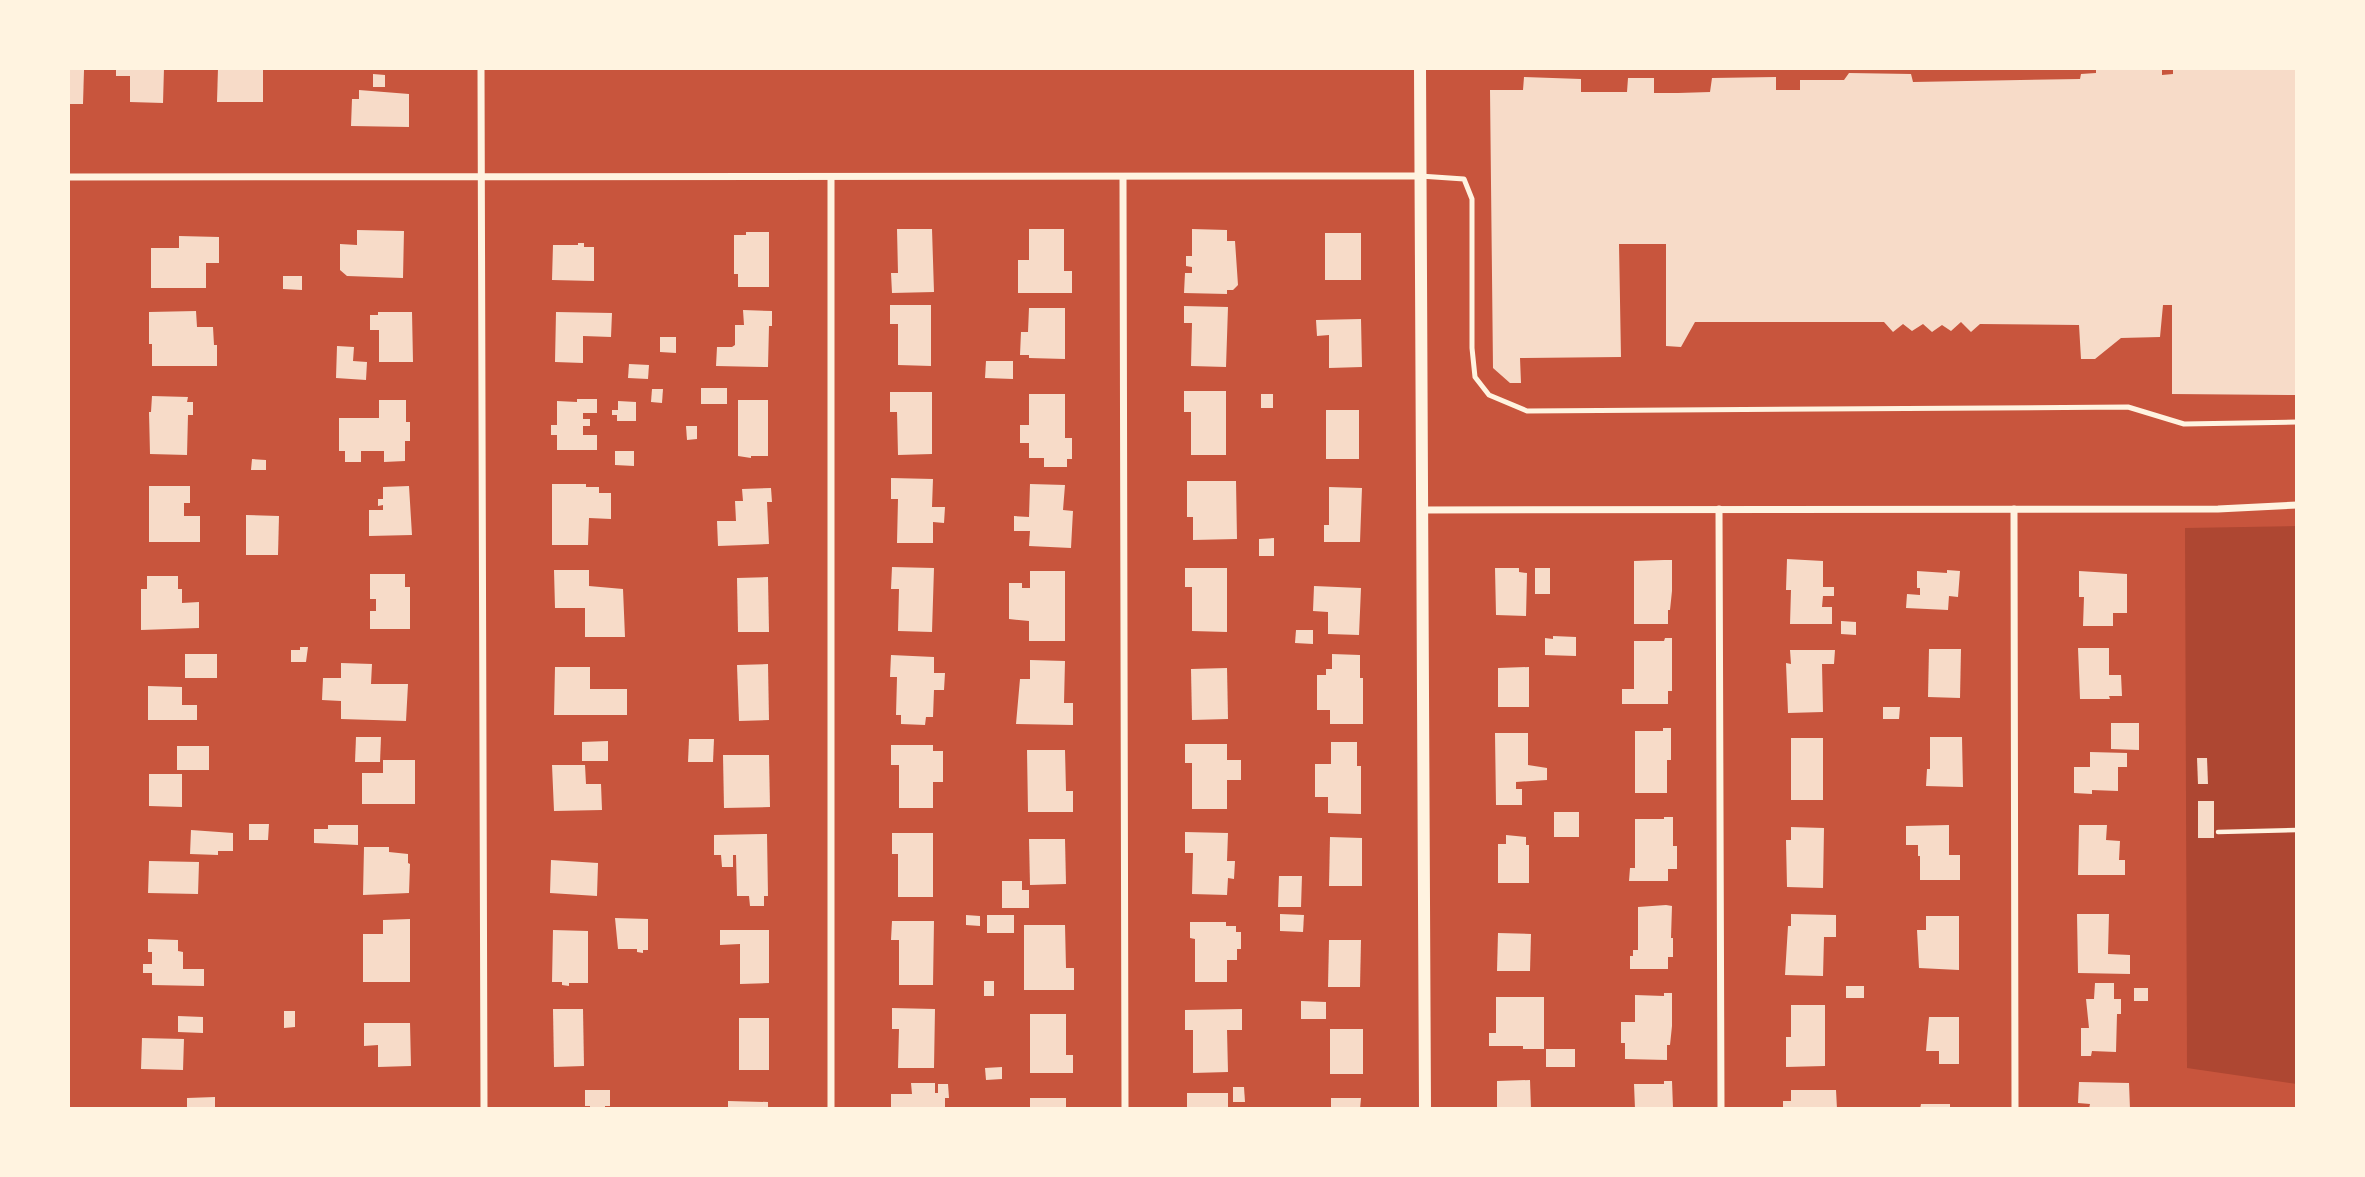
<svg xmlns="http://www.w3.org/2000/svg" width="2365" height="1177" font-family="'Source Sans 3',sans-serif">
  <rect width="100%" height="100%" fill="#c8553d"/>
  <path fill="#ae4732" d="M2297 526V1084L2187 1068 2185 528Z"/>
  <g fill="#f7dbc8">
    <path d="M116 68H164L163 103 130 102V76H116Z"/>
    <path d="M218 68H263V102H217Z"/>
    <path d="M2096 68H2162V75L2173 74V68H2297V395L2172 394V305H2163L2160 337 2121 338 2095 359H2081L2079 325 1980 324 1971 332 1961 322 1951 331 1942 325 1932 332 1923 324 1912 331 1903 324 1893 332 1884 322H1695L1681 347 1666 346V244H1619L1621 357 1520 358 1521 383H1510L1493 368 1490 90H1523L1524 77 1581 79V92H1627L1628 78H1654V93H1678L1710 92 1712 78 1776 77V90H1800V80H1844L1849 73 1911 74 1913 82 2080 79 2081 74 2096 73Z"/>
    <path d="M68 70H84L83 104H68Z"/>
    <path d="M373 74 385 75V87H373Z"/>
    <path d="M359 90 409 94V127L351 126 352 99H359Z"/>
    <path d="M897 229H932L934 292 892 293 891 273H898Z"/>
    <path d="M1029 229H1064V271H1072V293H1018V260H1029Z"/>
    <path d="M1192 229 1227 230V241H1235L1238 285 1233 290H1227V294L1184 293 1185 273H1192V267L1186 266V256H1192Z"/>
    <path d="M357 230 404 231 403 278 347 276 340 270V244L357 245Z"/>
    <path d="M746 232H769V287H738V274H734V235H746Z"/>
    <rect x="1325" y="233" width="36" height="47"/>
    <path d="M179 236 219 237V263H206V288H151V248H179Z"/>
    <path d="M578 243H584V247H594V281L552 280 553 245H578Z"/>
    <path d="M283 276H302V290L283 289Z"/>
    <path d="M890 305H931V366L898 365V324H890Z"/>
    <path d="M1184 306 1228 307 1226 367 1191 366 1192 323H1184Z"/>
    <path d="M1029 308H1065V359L1029 358V355H1020L1021 332H1028Z"/>
    <path d="M743 310 772 311V326H769L768 367 716 366 717 347H732L735 345V325H744Z"/>
    <path d="M196 311 197 327H213L214 345H217V366H152V344H149V312Z"/>
    <path d="M378 312H412L413 362H379V330H370V315H378Z"/>
    <path d="M556 312 612 313 611 337 583 336V363L555 362Z"/>
    <path d="M1361 319 1362 367 1329 368V335L1317 336 1316 320Z"/>
    <path d="M660 337H676V353L660 352Z"/>
    <path d="M337 346 354 347 353 361 367 362 366 380 336 378Z"/>
    <path d="M986 361H1013V379L985 378Z"/>
    <path d="M629 364 649 365 648 379 628 378Z"/>
    <rect x="701" y="388" width="26" height="16"/>
    <path d="M652 389H663L662 403 651 402Z"/>
    <path d="M1184 391H1226V455H1191V412H1184Z"/>
    <path d="M890 392H932V454L898 455 897 412H890Z"/>
    <path d="M1029 394H1065V438H1072V459H1067V467H1044V458H1029V443H1020V425H1029Z"/>
    <rect x="1261" y="394" width="12" height="14"/>
    <path d="M152 396 188 397 187 402H193V415H188L187 455 150 454 149 412H151Z"/>
    <path d="M577 399H597V413H583V419H590V426H583V435H597V450H557V435H551V425H557V401L577 402Z"/>
    <path d="M379 400H406V422H410V441H405V461L384 462V451H361V462H345V451H339V418H379Z"/>
    <path d="M738 400H768V456H751V458L738 456Z"/>
    <path d="M618 401 636 402V421H617V415H612V410H618Z"/>
    <rect x="1326" y="410" width="33" height="49"/>
    <path d="M686 426H697V439L687 440Z"/>
    <path d="M615 451H634V466L615 465Z"/>
    <path d="M252 459 266 460V470H251Z"/>
    <path d="M891 478 933 479 932 507H945L944 523 933 522V543H897L898 499H891Z"/>
    <path d="M1187 481H1236L1237 539 1193 540V517H1187Z"/>
    <path d="M552 484H586V487H599V493H611V519L589 518 588 545H552Z"/>
    <path d="M1030 484 1065 485 1063 510 1073 511 1071 548 1029 546 1030 531H1014V516L1029 517Z"/>
    <path d="M149 486H190V503H184V516H200V542H149Z"/>
    <path d="M409 486 412 535 369 536V510H383V505L378 506V499H383V487Z"/>
    <path d="M1329 487 1362 488 1360 542H1324V525H1329Z"/>
    <path d="M771 488 772 502H767L769 544 718 546 717 521H736L735 501H743L742 489Z"/>
    <path d="M246 515 279 516 278 555H246Z"/>
    <path d="M1274 538V556H1259V539Z"/>
    <path d="M1787 559 1823 561V587H1834V596H1823L1822 607H1832V624H1790L1791 590H1786Z"/>
    <path d="M1664 560H1672V591L1670 610H1668V624H1634V561Z"/>
    <path d="M892 567 934 568 932 632 898 631 899 589H891Z"/>
    <path d="M1185 568H1227V632L1192 631V587H1185Z"/>
    <path d="M1495 568H1519V572L1527 573 1526 616 1496 615Z"/>
    <rect x="1535" y="568" width="15" height="26"/>
    <path d="M554 570H589V586L623 589 625 637H585V608H555Z"/>
    <path d="M1947 570 1960 571 1958 597 1949 596 1948 610 1906 608 1907 594 1920 595V588H1917V571L1947 573Z"/>
    <path d="M1030 571H1065V641H1029V621L1009 619V583H1022V588H1030Z"/>
    <path d="M2079 571 2127 574V613H2113V626H2083L2084 597H2079Z"/>
    <path d="M370 574H405V587H410V629H370V611H376V599H370Z"/>
    <path d="M147 576H178V589H182V603L199 602V628L141 630V589H147Z"/>
    <path d="M768 577 769 632H738L737 578Z"/>
    <path d="M1314 586 1361 588 1359 635 1328 634V612L1313 611Z"/>
    <path d="M1841 621 1856 622V635L1841 634Z"/>
    <path d="M1296 630H1313V644L1295 643Z"/>
    <path d="M1553 636 1576 637V656L1545 655V638L1553 639Z"/>
    <path d="M1665 638H1672V691H1668V704H1622V689H1634V641H1664Z"/>
    <path d="M300 647H308L306 662H291V650H300Z"/>
    <path d="M2078 648H2109V675H2121L2122 696H2109L2110 699H2080Z"/>
    <path d="M1929 649H1961L1960 698 1928 697Z"/>
    <path d="M1790 650H1835L1834 664H1822L1823 712 1788 713 1786 663 1791 664Z"/>
    <rect x="185" y="654" width="32" height="24"/>
    <path d="M1332 654 1360 655V678H1363V724H1330V710H1317V675H1326V669H1332Z"/>
    <path d="M891 655 934 657V673H945L944 690H934L933 717H926L925 725 901 724V715H896L897 677H890Z"/>
    <path d="M1030 660 1065 661 1064 703H1073V725L1016 724 1020 679H1030Z"/>
    <path d="M341 663 372 664 371 684H408L406 721 341 719V701L322 700 323 678H341Z"/>
    <path d="M768 664 769 720 739 721 737 665Z"/>
    <path d="M555 667H590V689H627V715H554Z"/>
    <path d="M1529 667V707H1498V668Z"/>
    <path d="M1227 668 1228 719 1192 720 1191 669Z"/>
    <path d="M148 686 182 687V705H197V720H148Z"/>
    <path d="M1883 707H1900L1899 719H1883Z"/>
    <path d="M2111 723H2139V750L2111 749Z"/>
    <path d="M1663 728H1671V760H1667V793H1635V731H1663Z"/>
    <path d="M1495 733H1528V765L1547 768V780L1516 782V789H1522V805H1496Z"/>
    <path d="M356 737H381L380 762H355Z"/>
    <path d="M1930 737H1962L1963 787 1926 786 1927 769H1930Z"/>
    <rect x="1791" y="738" width="32" height="62"/>
    <path d="M689 739H714L713 762H688Z"/>
    <path d="M608 741V761H582V742Z"/>
    <path d="M1331 742H1357V766H1361V814L1328 813V797H1315V764H1331Z"/>
    <path d="M1185 744H1227V760H1241V780H1227V809H1192V763H1185Z"/>
    <path d="M891 745H933V751H943V782H933V808H899V765H891Z"/>
    <rect x="177" y="746" width="32" height="24"/>
    <path d="M1027 750H1065L1066 791H1073V812H1028Z"/>
    <path d="M2090 752 2127 753V767H2118V791L2092 790V794L2074 793V767H2090Z"/>
    <path d="M723 755H769L770 807 724 808Z"/>
    <path d="M2197 758H2207L2208 784H2198Z"/>
    <path d="M383 760H415V804H362V773H383Z"/>
    <path d="M552 765H585L586 784H601L602 810 554 811Z"/>
    <path d="M149 774H182V807L149 806Z"/>
    <rect x="2198" y="801" width="16" height="37"/>
    <rect x="1554" y="812" width="25" height="25"/>
    <path d="M1664 817H1673V846H1677V869H1668V881H1629L1630 868H1635V819H1664Z"/>
    <path d="M249 824H269L268 840H249Z"/>
    <path d="M328 825H358V845L314 843V829H328Z"/>
    <path d="M1949 825V855H1960V880H1920V856H1918V845H1906V826Z"/>
    <path d="M2079 825H2107L2106 840 2120 841 2119 860H2125V875H2078Z"/>
    <path d="M1791 827 1824 828 1823 888 1787 887 1786 840H1791Z"/>
    <path d="M191 830 233 833V851H218V855L190 854Z"/>
    <path d="M1185 832 1228 833 1227 861H1235L1234 879 1228 878 1227 895 1192 894 1193 853H1185Z"/>
    <path d="M892 833H933V897H898V854H892Z"/>
    <path d="M767 834 768 896H764V906H750L749 896H737L736 855H733V867H722L721 855H714V835Z"/>
    <path d="M1506 835 1526 837V845H1529V883H1498V844H1506Z"/>
    <path d="M1330 837 1362 838V886H1329Z"/>
    <path d="M1029 839H1065L1066 884 1030 885Z"/>
    <path d="M364 847H389V852L408 854V863L410 864 409 893 363 895Z"/>
    <path d="M551 860 598 863 597 896 550 893Z"/>
    <path d="M149 861 199 862 198 894 148 893Z"/>
    <path d="M1279 876H1302L1301 907H1278Z"/>
    <path d="M1002 881H1022V890H1029V908H1002Z"/>
    <path d="M1666 905 1672 906 1671 938H1673V957H1668V969H1630V956H1633V950H1638V907Z"/>
    <path d="M1280 914 1304 915 1303 932 1280 931Z"/>
    <path d="M1791 914 1836 915V937H1824L1823 976 1785 975 1788 926H1791Z"/>
    <path d="M2077 914H2109L2108 954 2130 955V974L2078 973Z"/>
    <path d="M966 915 980 916V926L966 925Z"/>
    <rect x="987" y="915" width="27" height="18"/>
    <path d="M1926 916H1959V970L1919 968 1917 930H1926Z"/>
    <path d="M615 918 648 919V950H643V953L637 952V949H618Z"/>
    <path d="M410 919V982H363V934H383V920Z"/>
    <path d="M892 921H934L933 985H899V940H891Z"/>
    <path d="M1190 922H1226V926H1236V932H1241V949H1237V960H1227V982H1195V939L1190 938Z"/>
    <path d="M1024 925H1065L1066 968H1074V990H1024Z"/>
    <path d="M553 930 588 931V983H569V986L562 985V982H552Z"/>
    <path d="M720 930H769V983L740 984V944L720 945Z"/>
    <path d="M1498 933 1531 934 1530 971H1497Z"/>
    <path d="M148 939 178 940V951L183 952V969H204V986L152 985V973H143V964H152V952H148Z"/>
    <path d="M1329 940H1361L1360 987H1328Z"/>
    <rect x="984" y="981" width="10" height="15"/>
    <path d="M2095 983H2114V999H2121V1014H2117L2116 1052 2092 1051 2091 1056H2081V1028H2089L2086 999H2094Z"/>
    <rect x="1846" y="986" width="18" height="12"/>
    <rect x="2134" y="988" width="14" height="13"/>
    <path d="M1664 993H1672V1026L1670 1045H1667V1060L1625 1059V1043H1621V1022H1635V995L1664 996Z"/>
    <path d="M1496 997H1544V1049H1523V1046H1489V1033H1496Z"/>
    <path d="M1301 1001 1326 1002V1019H1301Z"/>
    <path d="M1791 1005H1825V1066L1786 1067V1037H1791Z"/>
    <path d="M892 1008 935 1009 934 1068H898L899 1029H892Z"/>
    <path d="M553 1009H583L584 1066 554 1067Z"/>
    <path d="M1242 1009V1030H1227L1228 1072 1193 1073V1030H1185V1010Z"/>
    <path d="M284 1011H295V1027L284 1028Z"/>
    <path d="M1030 1014H1066V1055H1073V1073H1030Z"/>
    <path d="M178 1016 203 1017V1033L178 1032Z"/>
    <path d="M1929 1017H1959V1064H1939V1051H1926Z"/>
    <rect x="739" y="1018" width="30" height="52"/>
    <path d="M364 1023H410L411 1066 378 1067V1045L364 1046Z"/>
    <rect x="1330" y="1029" width="33" height="45"/>
    <path d="M142 1038 184 1039 183 1070 141 1069Z"/>
    <rect x="1546" y="1049" width="29" height="18"/>
    <path d="M1002 1067V1079L986 1080 985 1068Z"/>
    <path d="M1530 1080 1531 1109H1497V1081Z"/>
    <path d="M1664 1081H1672L1673 1108 1635 1109 1634 1084H1664Z"/>
    <path d="M2079 1082 2129 1083 2130 1109H2089L2090 1104 2078 1103Z"/>
    <path d="M911 1083H935V1093H938V1084H948L949 1098H945V1109H891V1094H912Z"/>
    <path d="M1233 1087H1244L1245 1102H1233Z"/>
    <path d="M585 1090H610V1106H605V1109H590V1106H585Z"/>
    <path d="M1791 1090H1836L1837 1109H1783V1101H1791Z"/>
    <rect x="1187" y="1093" width="41" height="16"/>
    <path d="M215 1097V1109H187V1098Z"/>
    <rect x="1030" y="1098" width="36" height="11"/>
    <path d="M1331 1098H1361L1360 1109H1331Z"/>
    <path d="M728 1101 768 1102V1109H728Z"/>
    <path d="M1921 1104H1950V1109H1920Z"/>
  </g>
  <g fill="none" stroke-linecap="round" stroke-linejoin="round">
    <path stroke="#fff3e0" stroke-width="4.5" d="M2218 832 2297 830"/>
    <path stroke="#fff3e0" stroke-width="5" d="M1420 176 1464 179 1472 199V348L1475 377 1489 395 1527 411 2128 407 2184 424 2297 422"/>
    <g stroke="#fff3e0" stroke-width="7">
      <path d="M481 68 484 1109"/>
      <path d="M68 177 1420 176"/>
      <path d="M831 177V1109"/>
      <path d="M1123 177 1125 1109"/>
      <path d="M1719 509 1721 1109"/>
      <path d="M2014 509 2015 1109"/>
      <path d="M1422 510 2218 509 2297 505"/>
    </g>
    <path stroke="#fff3e0" stroke-width="12" d="M1420 68 1425 1109"/>
  </g>
  <rect width="2365" height="1177" fill="none" stroke="#fff3e0" stroke-width="140"/>
</svg>
